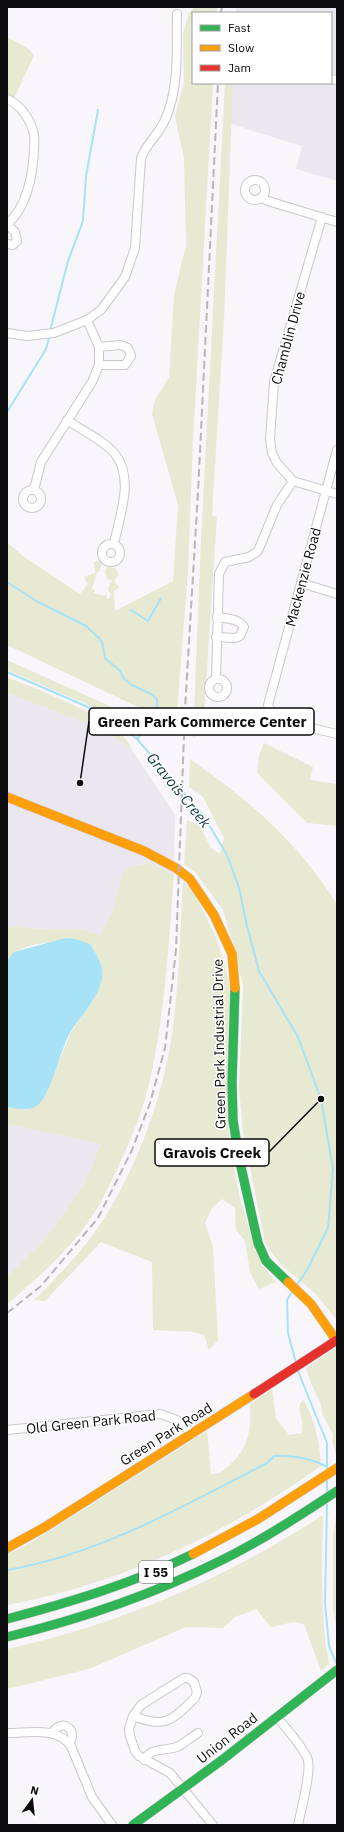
<svg xmlns="http://www.w3.org/2000/svg" width="344" height="1832" font-family="'IBM Plex Sans',sans-serif">
  <rect width="100%" height="100%" fill="#f8f6fb"/>
  <g fill="#ebe7f1">
    <path d="M236 7H337V181L296 169 302 146 231 124 233 83H331V13H236Z"/>
    <path d="M7 693 104 730 132 750 175 815 174 875 149 863 132 866 122 873 113 910 100 935 80 929H43L7 926Z"/>
    <path d="M7 1124 101 1144 83 1186 46 1238 7 1276Z"/>
  </g>
  <g fill="#e7e9d3">
    <path d="M195 7H217V13H193V83H213L193 441 188 571 176 725 7 645V542L23 556 80 594 88 584 84 577 95 573 94 562 100 560 102 563 99 572H97L92 589 95 590 94 593 104 596 106 593 107 599H109L111 594 108 590 110 583 113 581 107 579 105 571 107 566 113 568 115 567 119 575 114 580 119 588 114 591 115 611 173 581 178 505 152 414 154 402 169 377 174 295 186 245 184 159 175 116 184 83 183 34 189 13Z"/>
    <path d="M7 37 29 49 34 56 14 98 7 95Z"/>
    <path d="M225 83H233L224 320 212 515 217 517 203 731 193 738 201 539Z"/>
    <path d="M7 660 114 708 142 727 138 729 127 726 107 713 7 670Z"/>
    <path d="M7 677C35 689 124 720 132 750L104 730 7 693Z"/>
    <path d="M264 743 313 767 310 780 337 784V826L307 823 257 773 259 755Z"/>
    <path d="M190 759C251 802 296 840 337 904V1320L315 1293 281 1265 265 1243 243 1132 239 1087 243 986 232 940 223 910 195 872 184 864 187 820 199 825 211 848 220 854 224 838 203 797 189 787Z"/>
    <path d="M149 863 174 875C168 950 165 1026 145 1099 138 1123 128 1145 118 1167 110 1184 102 1202 91 1218 69 1250 37 1279 7 1304V1276L46 1238 83 1186 101 1144 7 1124V1107L27 1110 46 1094 71 1032 94 999 102 969 90 944C63 943 25 937 7 961V926L43 929H80L100 935 113 910 122 873 132 866Z"/>
    <path d="M183 881 194 892 215 935 225 965 231 995 228 1098 229 1139 239 1194 254 1247 262 1265 276 1282 259 1289 250 1272 245 1241 236 1230 235 1208 222 1199 212 1208 205 1223 213 1247 218 1340 209 1350 204 1335 195 1332 153 1330 152 1262 101 1242 45 1301 34 1300C53 1281 72 1262 89 1240 132 1183 161 1105 172 1035 179 984 180 932 183 881Z"/>
    <path d="M337 1347V1454L336 1455 332 1441 333 1434 322 1414 321 1405 310 1381 306 1368Z"/>
    <path d="M272 1389 276 1418 289 1435 302 1433V1422L299 1406 303 1399C315 1418 320 1444 321 1466 227 1533 121 1584 7 1605V1554L24 1547 207 1431 211 1474C218 1474 221 1472 227 1467 248 1451 252 1429 250 1404Z"/>
    <path d="M337 1510V1634L333 1609V1535Z"/>
    <path d="M323 1515C322 1567 320 1613 329 1664L321 1671 304 1624 294 1622 270 1627 257 1609 235 1617 223 1628 186 1627 89 1669 7 1689V1649C122 1624 224 1579 323 1515Z"/>
  </g>
  <path fill="#a7e2f6" d="M66 938 75 939 90 944C94 951 101 961 102 969 106 990 81 1015 71 1031 60 1049 53 1090 39 1104 30 1112 18 1109 7 1107V961L14 952Z"/>
  <g fill="none" stroke-linecap="round" stroke-linejoin="round">
    <g stroke="#a7e2f6" stroke-width="2">
      <path d="M50 331 68 261 83 221 86 176 98 110"/>
      <path d="M7 412 46 349 50 335"/>
      <path d="M7 582 38 602 86 626 100 639 103 645 105 658 120 671 124 679 132 685 153 695 157 700V712L151 723 137 739"/>
      <path d="M131 610 148 621 161 598"/>
      <path d="M7 672 104 714 137 739 203 815 227 855 239 888 247 926 259 971 298 1037 321 1099 333 1169 328 1228 307 1270 297 1285"/>
      <path d="M292 1292 287 1300 288 1333 296 1363"/>
      <path d="M298 1371 327 1443V1469"/>
      <path d="M327 1491V1481"/>
      <path d="M327 1505 325 1603 329 1646 337 1665"/>
      <path d="M7 1570C100 1554 184 1506 267 1463L274 1456C293 1455 309 1458 326 1466"/>
    </g>
    <defs>
      <g id="street">
        <path d="M331 79 337 80"/>
        <path d="M7 99C21 105 31 120 34 135 35 139 34 145 34 150 33 174 27 208 7 224"/>
        <circle cx="255" cy="190" r="10"/>
        <path d="M262 198 268 201 337 222"/>
        <path d="M322 217 274 382 270 439 272 453 277 463 293 481 337 494"/>
        <path d="M7 244 13 245 17 241 15 232 7 224"/>
        <path d="M7 333 27 336 54 333 87 320 101 310 125 277 135 248 141 158C146 144 158 135 164 122 180 89 176 50 177 14"/>
        <path d="M99 347 120 345 128 348 131 356 125 365H99"/>
        <path d="M67 420C81 430 105 441 115 454 135 479 119 517 114 544"/>
        <path d="M337 450 268 705 274 718 277 720 337 734"/>
        <path d="M34 490 41 462 92 382 99 365V347L87 320"/>
        <circle cx="32" cy="499" r="9"/>
        <circle cx="111" cy="553" r="9"/>
        <path d="M301 583 337 594"/>
        <path d="M216 637 235 638 240 636 244 627C238 618 227 619 217 617"/>
        <path d="M216 679 219 574 225 562 249 557 258 551 277 505 293 481"/>
        <circle cx="218" cy="688" r="9"/>
        <path d="M7 1430 160 1414 177 1420 193 1434"/>
        <path d="M133 1716C166 1729 172 1720 195 1698L197 1692 194 1682 188 1678H184L141 1705 133 1716 129 1729 130 1736 135 1751 139 1756 170 1773 213 1825"/>
        <path d="M277 1717C285 1727 305 1749 308 1760 311 1774 301 1810 298 1825"/>
        <path d="M7 1733C29 1733 56 1726 71 1746L92 1797 112 1825"/>
        <path d="M52 1733C62 1717 79 1730 69 1744"/>
        <path d="M144 1760C152 1746 166 1752 179 1746 185 1742 192 1737 198 1733"/>
      </g>
      <g id="fast">
        <path d="M235 988 232 1083 233 1120 239 1158 258 1243 266 1261 288 1282"/>
        <path d="M7 1619C71 1602 134 1583 193 1554"/>
        <path d="M7 1637C81 1619 152 1595 220 1561 261 1541 299 1516 337 1491"/>
        <path d="M133 1825 222 1760 337 1670"/>
      </g>
      <g id="slow">
        <path d="M7 797 144 851 176 868 190 879 214 915 232 954 235 988"/>
        <path d="M288 1282 311 1304 336 1340"/>
        <path d="M7 1548 45 1527 254 1394"/>
        <path d="M193 1554 258 1519 337 1468"/>
      </g>
      <path id="jam" d="M254 1394 337 1340"/>
    </defs>
    <use href="#street" stroke="#c9c8cc" stroke-width="10"/>
    <use href="#fast" stroke="#c9c8cc" stroke-width="10"/>
    <use href="#slow" stroke="#c9c8cc" stroke-width="10"/>
    <use href="#jam" stroke="#c9c8cc" stroke-width="10"/>
    <use href="#street" stroke="#fefefe" stroke-width="8"/>
    <use href="#fast" stroke="#30b455" stroke-width="9"/>
    <use href="#slow" stroke="#ff9f0a" stroke-width="9"/>
    <use href="#jam" stroke="#e5322d" stroke-width="9"/>
    <g stroke="#b7b6b8" stroke-width="2" stroke-dasharray="8 4" stroke-linecap="butt">
      <path d="M221 13 222 7"/>
      <path d="M7 1313 41 1286 98 1218 132 1150 150 1103 165 1048 176 950 185 709 198 492 218 83"/>
    </g>
  </g>
  <g text-anchor="middle" dominant-baseline="central" stroke-width="3" stroke-linejoin="round" paint-order="stroke">
    <rect fill="#fff" stroke="#555456" stroke-width="1" x="139" y="1561" width="34" height="22" rx="3"/>
    <g font-size="13" font-weight="bold" fill="#0c0b0d">
      <text x="156" y="1572">I 55</text>
    </g>
    <g font-size="14" fill="#0c0b0d" stroke="#fff">
      <text transform="translate(288 338) rotate(-75)">Chamblin Drive</text>
      <text transform="translate(303 577) rotate(-75)">Mackenzie Road</text>
      <text transform="translate(219 1044) rotate(-91)">Green Park Industrial Drive</text>
      <text transform="translate(91 1422) rotate(-6)">Old Green Park Road</text>
      <text transform="translate(166 1434) rotate(-32)">Green Park Road</text>
      <text transform="translate(227 1738) rotate(-38)">Union Road</text>
    </g>
    <g font-size="15" font-style="italic" fill="#103843" stroke="#fff">
      <text transform="translate(179 790) rotate(51)">Gravois Creek</text>
    </g>
  </g>
  <path fill="none" stroke="#0c0b0d" stroke-width="1.5" d="M80 783L89 721M321 1099L269 1152"/>
  <g fill="#0c0b0d" stroke="#fff" stroke-width="1.5">
    <circle cx="80" cy="783" r="4"/>
    <circle cx="321" cy="1099" r="4"/>
  </g>
  <g fill="#fff" stroke="#0c0b0d" stroke-width="1.5">
    <rect x="89" y="708" width="225" height="27" rx="4"/>
    <rect x="155" y="1139" width="114" height="27" rx="4"/>
  </g>
  <g font-size="15" text-anchor="middle" font-weight="bold" fill="#0c0b0d">
    <text x="202" y="727">Green Park Commerce Center</text>
    <text x="212" y="1158">Gravois Creek</text>
  </g>
  <rect width="344" height="1832" fill="none" stroke="#0c0b0d" stroke-width="16"/>
  <rect x="192" y="12" width="140" height="72" fill="#ffffff" stroke="#9e9d9e"/>
  <rect x="200" y="25" width="20" height="6" fill="#30b455" stroke="#9e9d9e"/>
  <text x="228" y="32" font-size="12" fill="#0c0b0d">Fast</text>
  <rect x="200" y="45" width="20" height="6" fill="#ff9f0a" stroke="#9e9d9e"/>
  <text x="228" y="52" font-size="12" fill="#0c0b0d">Slow</text>
  <rect x="200" y="65" width="20" height="6" fill="#e5322d" stroke="#9e9d9e"/>
  <text x="228" y="72" font-size="12" fill="#0c0b0d">Jam</text>
  <g transform="translate(32 1800) rotate(15)" stroke="#ffffff" stroke-width="3" paint-order="stroke">
  <path d="M0-3L7 15L0 10L-7 15Z" fill="#0c0b0d"/>
  <text y="-6" font-size="11" font-weight="bold" text-anchor="middle" fill="#0c0b0d">N</text>
  </g>
</svg>
